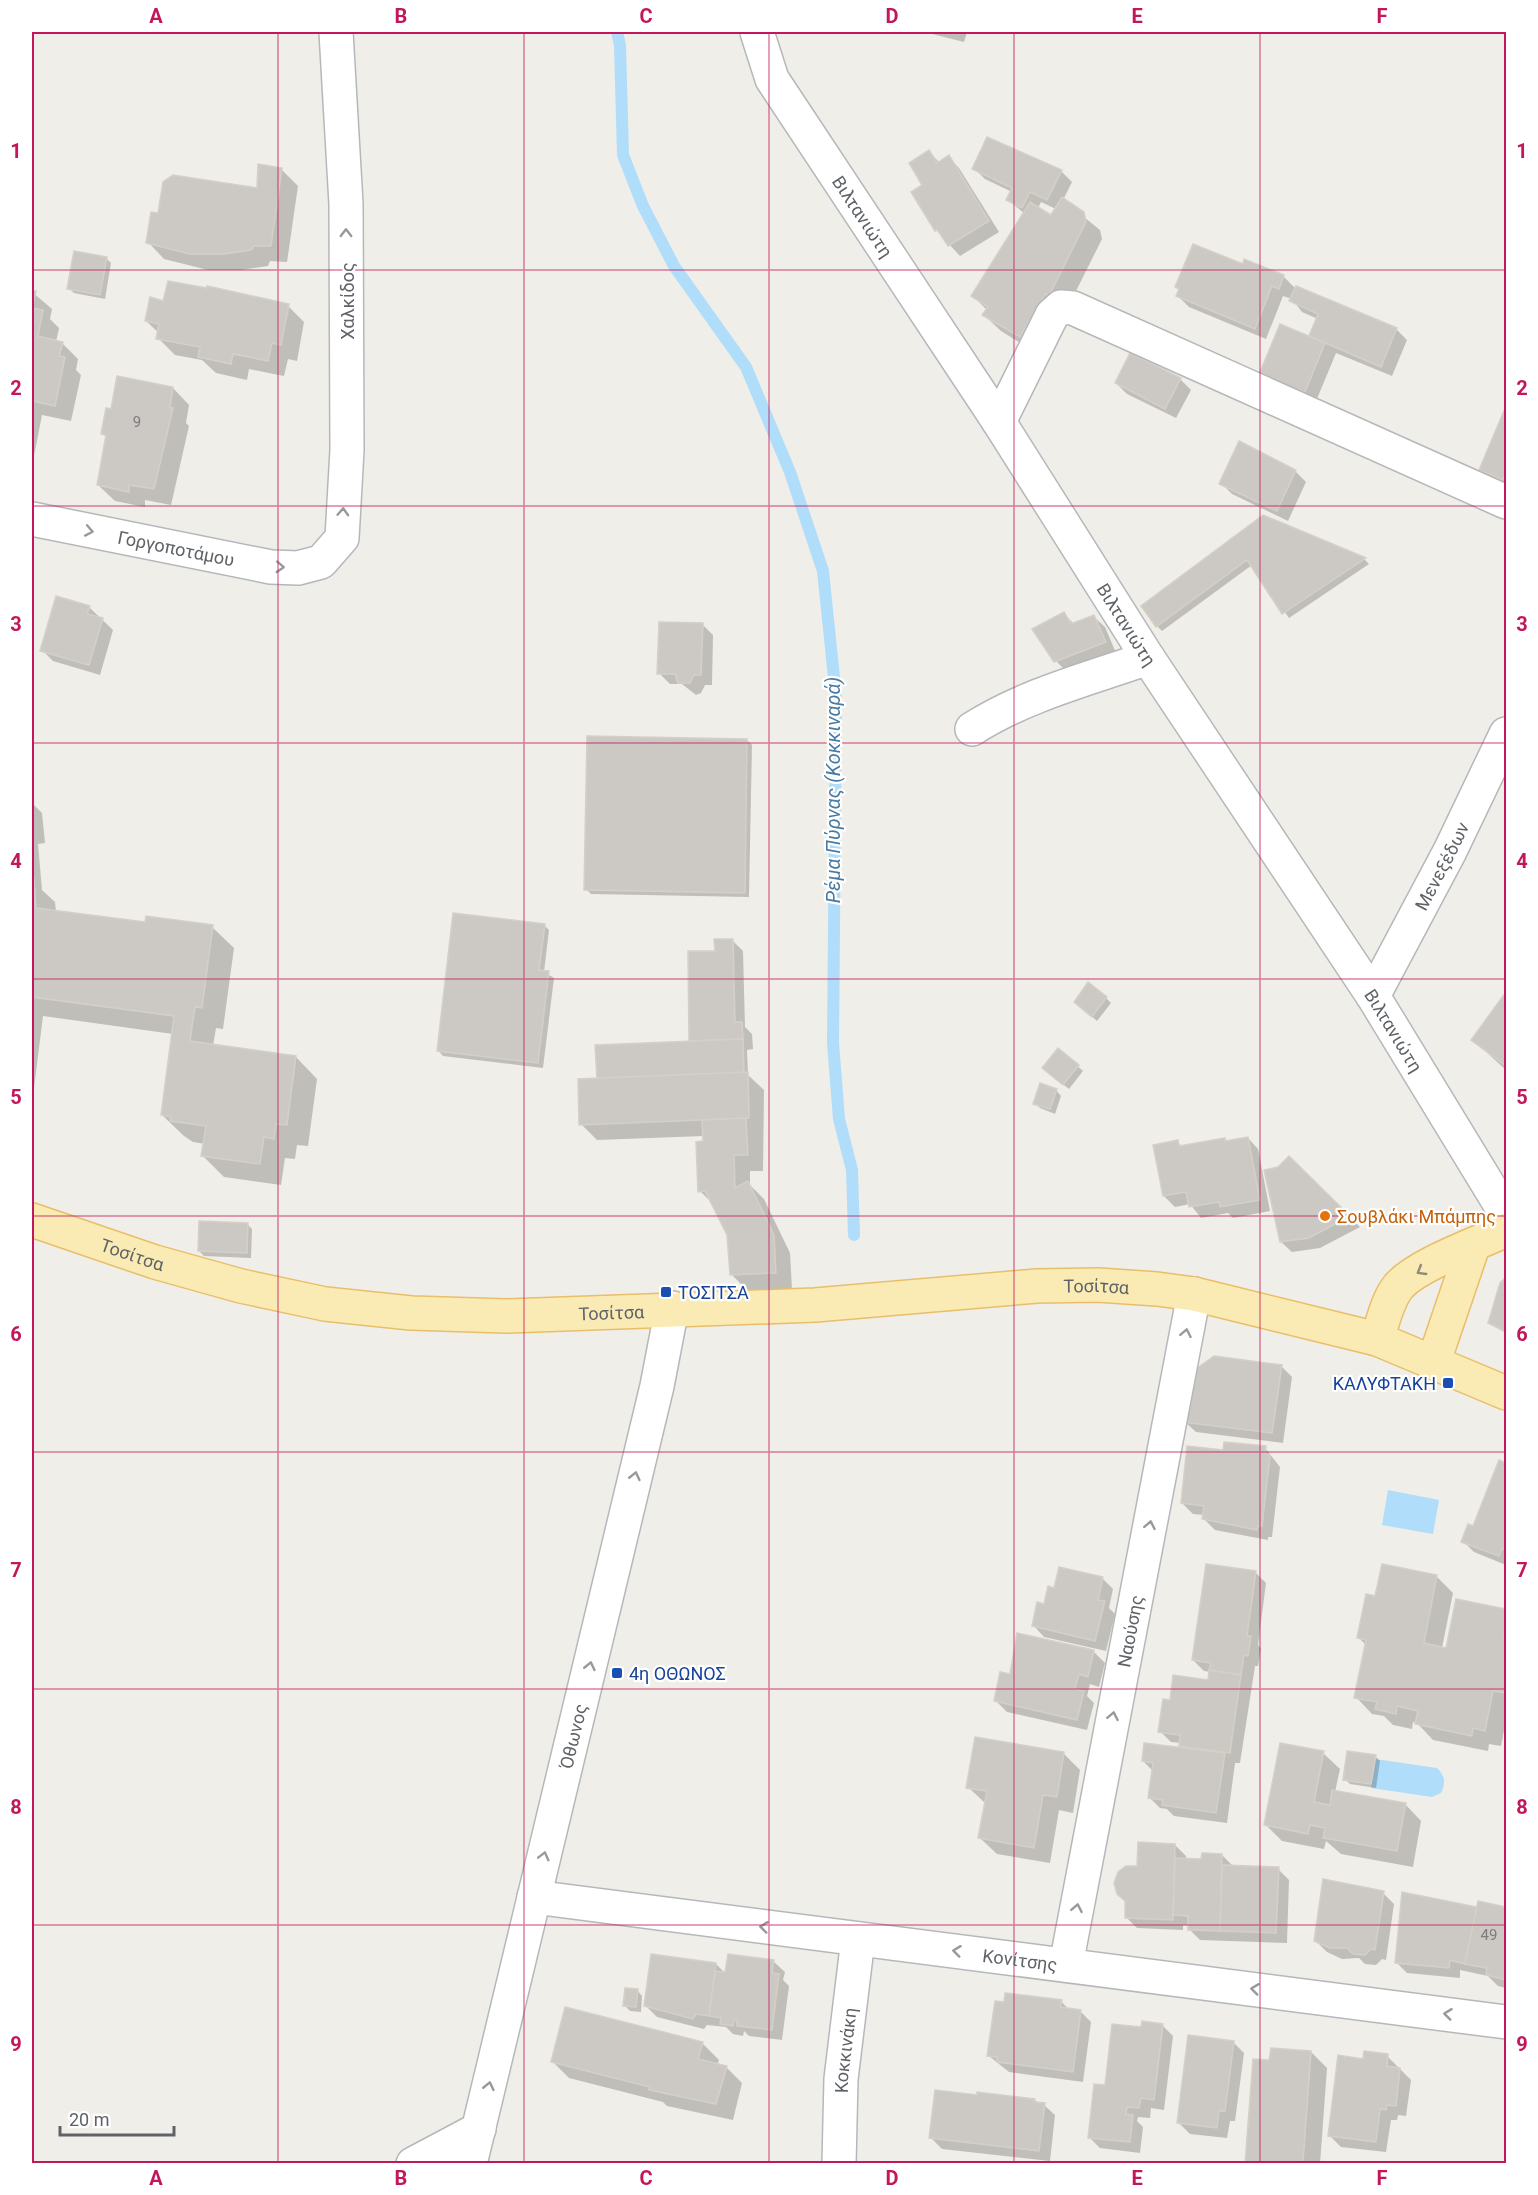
<svg xmlns="http://www.w3.org/2000/svg" width="1538" height="2195" font-family="Roboto,sans-serif">
  <rect width="100%" height="100%" fill="#f0eee8"/>
  <g fill="#afddfa">
    <path d="M1388 1490 1439 1500 1433 1534 1382 1525Z"/>
    <path d="M1375 1759 1437 1768C1445 1776 1446 1782 1441 1793L1432 1797 1371 1788Z"/>
  </g>
  <g fill="#0003" fill-rule="evenodd">
    <path d="M924 32H967L964 42Z"/>
    <path d="M929 152 940 163 948 157 959 168 999 232 960 256 936 230 913 192 924 186Z"/>
    <path d="M974 168 1061 171 1072 182 1063 200 1100 230 1102 239 1066 311 1037 353 1001 331 984 315 987 310 973 296 1025 214 1008 200 1012 192 985 179ZM1041 202 1056 209 1051 217 1038 208Z"/>
    <path d="M281 169 298 186 287 262 270 261 268 266 241 270H208L164 259 148 242 159 215 258 190Z"/>
    <path d="M106 258 111 263 105 299 74 293 69 288Z"/>
    <path d="M1245 261 1284 277 1296 289 1396 329 1407 340 1392 376 1336 353 1314 406 1271 388 1310 338 1318 319 1302 312 1292 299 1283 296 1266 339 1189 307 1178 296 1180 290 1177 287 1243 266Z"/>
    <path d="M32 292 52 309 50 319 59 328 56 342 62 343 78 359 76 370 81 375 71 421 42 415 32 466Z"/>
    <path d="M165 302 288 306 304 322 297 361 288 359 284 376 249 369 247 380 216 373 202 360 175 355 158 338 159 333 146 321Z"/>
    <path d="M1180 379 1191 390 1176 418 1127 394 1116 383Z"/>
    <path d="M173 388 189 405 186 423 189 426 171 505 145 500V507L115 501 98 485 107 438 102 433 112 411Z"/>
    <path d="M1506 410V486L1492 480 1481 470Z"/>
    <path d="M1295 471 1306 482 1288 521 1232 494 1221 483Z"/>
    <path d="M1263 517 1365 560 1369 564 1289 618 1252 565 1162 631 1157 626Z"/>
    <path d="M89 607 113 630 100 675 53 661 42 650Z"/>
    <path d="M1064 614 1074 624 1094 617 1105 627 1116 653 1067 672 1056 661Z"/>
    <path d="M702 624 713 635 712 685H705L701 693 696 695 682 684H670L659 673Z"/>
    <path d="M747 740 752 745 749 897 591 894 586 889Z"/>
    <path d="M32 803 42 813 45 843 38 844 42 890 55 902 56 912 146 924 212 927 234 948 223 1029 216 1028 213 1046 296 1057 317 1079 308 1146 297 1145 295 1159 285 1158 281 1185 224 1177 203 1156 205 1144 193 1142 184 1136 162 1115 173 1034 43 1016 32 1104Z"/>
    <path d="M544 925 549 930 544 972 554 978 543 1068 443 1056 438 1050Z"/>
    <path d="M732 940 743 951 745 1027 752 1034 753 1049 747 1050 748 1075 764 1090 763 1171H750V1185L764 1199 790 1253 792 1289 748 1291 731 1274 729 1234 713 1204 700 1191 704 1136 597 1140 581 1124 598 1080 693 1042 691 1040 716 953Z"/>
    <path d="M1506 994V1070L1473 1040Z"/>
    <path d="M1106 998 1111 1003 1097 1021 1081 1007Z"/>
    <path d="M1059 1050 1083 1071 1069 1089 1049 1073Z"/>
    <path d="M1056 1090 1061 1096 1055 1114 1040 1108 1035 1103Z"/>
    <path d="M1248 1138 1258 1149 1270 1211 1233 1218 1228 1213 1201 1218 1190 1204 1175 1207 1164 1196 1177 1142 1183 1147 1224 1139 1227 1142Z"/>
    <path d="M1289 1158 1360 1227 1320 1248 1292 1252 1281 1242 1278 1168Z"/>
    <path d="M247 1224 252 1229 251 1258 204 1256 199 1251Z"/>
    <path d="M1506 1279V1333L1489 1323 1502 1284Z"/>
    <path d="M1281 1366 1292 1377 1283 1443 1196 1432 1185 1422Z"/>
    <path d="M1265 1448 1280 1467 1272 1537H1268V1540L1215 1530 1204 1519V1515L1193 1514 1182 1503 1224 1451Z"/>
    <path d="M1499 1462 1506 1465V1565L1474 1552 1463 1541 1474 1527Z"/>
    <path d="M1256 1573 1266 1583 1258 1645 1261 1649 1258 1666H1255L1240 1763H1235L1227 1823 1174 1816 1167 1809 1160 1808 1149 1797 1153 1771 1143 1761 1145 1744 1180 1747 1181 1743 1171 1742 1160 1731 1171 1702 1209 1682 1211 1672 1204 1671 1193 1660Z"/>
    <path d="M1437 1577 1453 1593 1442 1648 1447 1649 1457 1601 1506 1611V1720L1501 1746 1489 1744 1488 1751 1433 1740 1417 1723 1413 1722 1412 1729 1393 1725 1384 1716 1372 1714 1356 1697 1366 1645 1359 1638 1376 1598Z"/>
    <path d="M1102 1578 1113 1589 1109 1608 1115 1614 1106 1651 1044 1637 1034 1626 1055 1590Z"/>
    <path d="M1018 1634 1094 1652 1105 1663 1099 1687 1090 1684 1087 1696 1094 1703 1087 1730 1007 1712 996 1701 1012 1676Z"/>
    <path d="M1323 1753 1340 1769 1335 1792 1405 1804 1421 1821 1413 1867 1341 1854 1326 1841 1324 1849 1282 1841 1265 1824Z"/>
    <path d="M1064 1754 1080 1770 1073 1813 1059 1810 1050 1863 997 1854 980 1838 986 1804 968 1787Z"/>
    <path d="M1375 1756 1380 1761 1376 1788 1350 1784 1345 1779Z"/>
    <path d="M1175 1845 1186 1856V1860L1202 1861 1222 1855 1233 1866 1278 1869 1289 1880 1287 1943 1200 1940 1189 1929V1925H1183V1930L1137 1928 1126 1917 1139 1867Z"/>
    <path d="M1324 1880 1383 1893 1394 1904 1386 1960 1382 1959 1376 1965 1365 1964 1359 1958 1342 1959 1327 1952 1316 1941Z"/>
    <path d="M1479 1903 1506 1908V1988L1498 1986 1488 1976 1460 1970V1978L1407 1973 1396 1962 1478 1908Z"/>
    <path d="M774 1962 785 1972 783 1980 789 1986 782 2040 749 2036 744 2031 743 2036 733 2034 726 2027 707 2025 704 2029 657 2017 646 2006 716 1964 726 1974Z"/>
    <path d="M637 1990 642 1996 641 2012 630 2011 625 2006Z"/>
    <path d="M1061 2001 1069 2010 1080 2011 1091 2022 1083 2082 1009 2072 989 2056Z"/>
    <path d="M1162 2025 1173 2036 1164 2110 1151 2108 1150 2118 1138 2117 1137 2121 1143 2127 1140 2153 1100 2148 1089 2137 1106 2087 1143 2029Z"/>
    <path d="M1233 2042 1244 2053 1235 2121H1230L1227 2138 1190 2134 1179 2123Z"/>
    <path d="M702 2043 719 2060 717 2065 726 2067 742 2083 733 2120 667 2106 663 2102 569 2078 553 2062Z"/>
    <path d="M1311 2052 1327 2068 1320 2164H1247L1270 2062Z"/>
    <path d="M1387 2056 1411 2080 1406 2116 1398 2115 1397 2120H1391L1386 2152 1341 2147 1330 2136 1365 2061Z"/>
    <path d="M1034 2100 1044 2105 1055 2115 1050 2161 942 2149 931 2138Z"/>
  </g>
  <g fill="none" stroke-linecap="round" stroke-linejoin="round">
    <path stroke="#afddfa" stroke-width="12" d="M617 32 620 45 623 155 643 206 674 266 746 367 790 472 823 571 836 697 833 1043 839 1119 852 1170 854 1235"/>
  </g>
  <g fill="#ccc9c4" stroke="#d5d0c7" stroke-width="1.5">
    <path d="M987 137 1062 170 1047 200 1030 192 1022 208 1006 200 1012 188 972 169Z"/>
    <path d="M929 150 937 163 949 155 989 221 948 246 937 229 935 231 911 192 922 185 909 163Z"/>
    <path d="M258 164 282 168 271 246H254L251 250 223 254H190L146 243 151 212 158 213 163 182 173 175 257 188Z"/>
    <path d="M1062 197 1084 212 1086 222 1049 296 1045 294 1020 337 982 315 988 307 971 296 1030 202 1051 215Z"/>
    <path d="M1193 244 1243 264 1244 259 1284 275 1279 289 1272 286 1255 329 1176 296 1179 289 1175 287Z"/>
    <path d="M74 251 107 257 100 295 67 289Z"/>
    <path d="M168 281 207 288V286L289 304 281 345 272 343 268 361 233 354 231 364 198 357 200 347 156 339 159 324 145 321 150 297 163 301Z"/>
    <path d="M1296 286 1397 328 1381 367 1309 336 1318 314 1289 301Z"/>
    <path d="M32 291H36L32 308 43 310 38 336 63 342 59 356 65 357 55 406 32 401Z"/>
    <path d="M1280 324 1325 343 1303 397 1258 377Z"/>
    <path d="M1130 353 1181 378 1165 409 1115 383Z"/>
    <path d="M117 376 173 387 170 408H173L154 489 129 485V492L97 485 106 435 101 434 106 408 111 409Z"/>
    <path d="M1506 406V471L1503 480 1479 470Z"/>
    <path d="M1239 441 1296 470 1277 511 1219 484Z"/>
    <path d="M1263 515 1366 558 1282 614 1247 560 1156 627 1141 606Z"/>
    <path d="M56 596 90 606 87 614 103 618 89 665 40 651Z"/>
    <path d="M1064 612 1071 624 1094 615 1106 642 1054 662 1032 629Z"/>
    <path d="M659 622 703 623 701 675H694L690 683H678L675 674H657Z"/>
    <path d="M587 736 747 739 745 893 584 890Z"/>
    <path d="M34 879 36 908 145 922 146 916 213 925 202 1008 195 1007 190 1041 296 1056 287 1125 276 1124 274 1139 264 1137 260 1164 201 1156 206 1126 170 1121 171 1117 161 1115 174 1016 32 997V880Z"/>
    <path d="M453 913 545 924 539 970 549 971 538 1063 437 1051Z"/>
    <path d="M714 939H733L735 1022H742L743 1039 689 1041 688 951H715Z"/>
    <path d="M1088 982 1107 997 1092 1017 1074 1002Z"/>
    <path d="M1506 992V1066L1471 1040Z"/>
    <path d="M743 1039 744 1073 597 1079 595 1045Z"/>
    <path d="M1058 1048 1079 1065 1063 1085 1042 1068Z"/>
    <path d="M748 1072 749 1118 579 1125 578 1079Z"/>
    <path d="M1040 1083 1057 1089 1050 1109 1033 1104Z"/>
    <path d="M746 1118 748 1155H734L735 1188 748 1181 774 1235 776 1273 730 1275 727 1235 705 1191 698 1192 696 1142 703 1141 702 1120Z"/>
    <path d="M1248 1137 1260 1200 1220 1207 1219 1202 1189 1207 1186 1192 1163 1196 1153 1145 1178 1140 1179 1146 1225 1138V1141Z"/>
    <path d="M1289 1156 1350 1216 1309 1238 1280 1242 1264 1170 1278 1167Z"/>
    <path d="M199 1221 248 1223 247 1253 198 1251Z"/>
    <path d="M1506 1277V1332L1488 1323 1500 1283Z"/>
    <path d="M1214 1356 1282 1365 1272 1433 1183 1422 1192 1372Z"/>
    <path d="M1224 1442 1266 1446 1265 1454 1270 1455 1262 1526H1258L1257 1530 1202 1519 1204 1506 1181 1503 1187 1446 1223 1450Z"/>
    <path d="M1499 1460 1506 1463V1550L1502 1548 1499 1556 1461 1542 1468 1524 1473 1526Z"/>
    <path d="M1206 1564 1256 1571 1247 1636H1251L1248 1656 1244 1655 1241 1675 1209 1670 1211 1663 1192 1660Z"/>
    <path d="M1382 1564 1437 1575 1424 1643 1446 1648 1456 1599 1506 1609 1504 1641H1506V1693L1493 1691 1485 1731 1473 1728 1472 1736 1415 1724 1418 1711 1397 1706 1396 1714 1375 1709 1377 1702 1354 1698 1366 1640 1357 1638 1366 1594 1375 1596Z"/>
    <path d="M1059 1567 1103 1577 1098 1600 1105 1601 1095 1641 1032 1626 1037 1602 1044 1604 1048 1586 1054 1588Z"/>
    <path d="M1017 1633 1094 1650 1088 1677 1079 1674 1075 1689 1084 1691 1077 1720 994 1701 1000 1672 1010 1674Z"/>
    <path d="M1209 1670 1241 1675 1230 1753 1179 1746 1180 1735 1158 1732 1163 1699 1170 1700 1173 1675 1208 1680Z"/>
    <path d="M975 1737 1064 1752 1057 1797 1043 1795 1034 1848 978 1838 987 1791 966 1788Z"/>
    <path d="M1144 1743 1225 1753 1216 1813 1162 1805 1163 1800 1148 1798 1153 1763 1142 1761Z"/>
    <path d="M1280 1743 1324 1751 1314 1802 1330 1805 1332 1790 1406 1803 1397 1851 1323 1838 1325 1828 1310 1825 1308 1834 1264 1825Z"/>
    <path d="M1347 1751 1376 1755 1371 1784 1343 1780Z"/>
    <path d="M1138 1842 1175 1844 1173 1920 1125 1918V1901L1117 1894 1114 1883 1118 1872 1126 1866H1137Z"/>
    <path d="M1202 1853 1222 1854 1220 1931 1188 1930V1916L1173 1915 1175 1858 1201 1859Z"/>
    <path d="M1222 1865 1279 1867 1276 1933 1220 1931Z"/>
    <path d="M1323 1879 1384 1891 1375 1950 1371 1949 1365 1955 1353 1954 1347 1948H1330L1314 1941Z"/>
    <path d="M1402 1892 1477 1907 1465 1964 1450 1960 1449 1968 1395 1963Z"/>
    <path d="M1478 1901 1506 1907V1980L1486 1975 1487 1968 1465 1964Z"/>
    <path d="M651 1954 716 1963 709 2016 696 2014 693 2019 644 2006Z"/>
    <path d="M728 1954 774 1960 772 1973 779 1974 772 2030 737 2026V2020H734L733 2026 720 2024 721 2018 709 2016 715 1971 725 1972Z"/>
    <path d="M625 1988 638 1989 636 2007 623 2006Z"/>
    <path d="M1005 1993 1062 2000 1060 2007 1081 2010 1073 2072 997 2062V2057L987 2056 995 2001 1004 2002Z"/>
    <path d="M565 2007 703 2042 698 2059 727 2066 716 2104 649 2090 650 2087 551 2062Z"/>
    <path d="M1142 2021 1163 2024 1154 2100 1141 2098 1139 2108 1127 2107 1126 2114 1133 2115 1130 2142 1088 2138 1094 2084 1105 2085 1112 2024 1141 2027Z"/>
    <path d="M1188 2035 1234 2041 1225 2111H1219L1217 2128 1177 2123Z"/>
    <path d="M1271 2048 1311 2051 1303 2162 1311 2164H1245L1253 2059 1269 2060Z"/>
    <path d="M1364 2051 1388 2054 1387 2066 1400 2068 1396 2106 1387 2105 1386 2110 1380 2109 1376 2142 1328 2136 1338 2055 1363 2059Z"/>
    <path d="M935 2090 977 2095V2092L1035 2099 1034 2102 1045 2103 1039 2151 929 2138Z"/>
  </g>
  <g fill="none" stroke-linecap="round" stroke-linejoin="round">
    <defs>
      <g id="minor">
        <path id="s1" d="M757 32 772 79 999 422 1148 658 1373 996 1506 1214"/>
        <path d="M999 422 1052 315 1061 307 1073 308 1506 502"/>
        <path id="s2" d="M32 519 271 567 298 568 321 562 342 538 347 450 346 204 336 32"/>
        <path d="M972 729C1025 695 1088 679 1148 658"/>
        <path id="s3" d="M1373 996 1450 851 1506 734"/>
        <path id="s4" d="M534 1897 1506 2022"/>
        <path id="s5" d="M1066 1965 1194 1294"/>
        <path d="M413 2164 479 2129"/>
        <path id="s6" d="M470 2164 657 1386 672 1308"/>
        <path id="s7" d="M839 2164 841 2079 858 1939"/>
      </g>
      <g id="major">
        <path id="s8" d="M32 1220 155 1262 241 1286 325 1304 411 1313 506 1316 815 1305 1037 1286 1098 1285 1157 1289 1194 1294 1377 1339 1506 1393"/>
        <path d="M1377 1339C1383 1322 1387 1301 1398 1287 1416 1265 1479 1243 1506 1230"/>
        <path d="M1434 1361 1473 1246"/>
      </g>
    </defs>
    <use href="#minor" stroke="#b5b8bb" stroke-width="36"/>
    <use href="#major" stroke="#e9be69" stroke-width="36"/>
    <use href="#minor" stroke="#fff" stroke-width="33"/>
    <use href="#major" stroke="#faebb4" stroke-width="33"/>
  </g>
  <defs><path id="oneway-chevron" d="M-2-3.5L2.5 0L-2 3.5" fill="none" stroke-width="1.6" stroke-linecap="round" stroke-linejoin="round" transform="scale(1.5)"/></defs>
  <g stroke="#979a9c">
    <use href="#oneway-chevron" transform="translate(346 233) rotate(-90)"/>
    <use href="#oneway-chevron" transform="translate(343 512) rotate(-87)"/>
    <use href="#oneway-chevron" transform="translate(89 531) rotate(11)"/>
    <use href="#oneway-chevron" transform="translate(280 567) rotate(3)"/>
    <use href="#oneway-chevron" transform="translate(1186 1333) rotate(-79)"/>
    <use href="#oneway-chevron" transform="translate(635 1476) rotate(-77)"/>
    <use href="#oneway-chevron" transform="translate(1150 1525) rotate(-79)"/>
    <use href="#oneway-chevron" transform="translate(590 1666) rotate(-77)"/>
    <use href="#oneway-chevron" transform="translate(1113 1716) rotate(-79)"/>
    <use href="#oneway-chevron" transform="translate(544 1856) rotate(-76)"/>
    <use href="#oneway-chevron" transform="translate(1077 1908) rotate(-79)"/>
    <use href="#oneway-chevron" transform="translate(764 1927) rotate(-173)"/>
    <use href="#oneway-chevron" transform="translate(957 1951) rotate(-173)"/>
    <use href="#oneway-chevron" transform="translate(1255 1989) rotate(-173)"/>
    <use href="#oneway-chevron" transform="translate(1448 2014) rotate(-173)"/>
    <use href="#oneway-chevron" transform="translate(489 2086) rotate(-77)"/>
  </g>
  <use stroke="#8e8c7e" href="#oneway-chevron" transform="translate(1421 1271) rotate(149)"/>
  <path fill="none" stroke="#c2185b" stroke-width="1.5" stroke-opacity="0.55" d="M278 32V2164M524 32V2164M769 32V2164M1014 32V2164M1260 32V2164M32 270H1506M32 506H1506M32 743H1506M32 979H1506M32 1216H1506M32 1452H1506M32 1689H1506M32 1925H1506"/>
  <circle fill="#e8710a" stroke="#fff" stroke-width="2" cx="1325" cy="1216" r="6"/>
  <g fill="#1a4fb4" stroke="#fff" stroke-width="2">
    <rect x="660" y="1286" width="12" height="12" rx="3"/>
    <rect x="1442" y="1377" width="12" height="12" rx="3"/>
    <rect x="611" y="1667" width="12" height="12" rx="3"/>
  </g>
  <g text-anchor="middle" dominant-baseline="central" stroke-width="4.5" stroke-linejoin="round" paint-order="stroke">
    <g font-size="15" fill="#7a7c7e">
      <text x="137" y="422">9</text>
      <text x="1489" y="1935">49</text>
    </g>
    <g font-size="18" fill="#5f6367" stroke="#fff">
      <text stroke="none"><textPath href="#s1" startOffset="214">Βιλτανιώτη</textPath></text>
      <text transform="translate(347 301) rotate(-90)">Χαλκίδος</text>
      <text stroke="none"><textPath href="#s2" startOffset="147">Γοργοποτάμου</textPath></text>
      <text stroke="none"><textPath href="#s1" startOffset="700">Βιλτανιώτη</textPath></text>
      <text stroke="none"><textPath href="#s3" startOffset="147">Μενεξέδων</textPath></text>
      <text stroke="none"><textPath href="#s1" startOffset="1186">Βιλτανιώτη</textPath></text>
      <text stroke="none"><textPath href="#s8" startOffset="106">Τοσίτσα</textPath></text>
      <text stroke="none"><textPath href="#s8" startOffset="1078">Τοσίτσα</textPath></text>
      <text stroke="none"><textPath href="#s8" startOffset="592">Τοσίτσα</textPath></text>
      <text stroke="none"><textPath href="#s5" startOffset="340">Ναούσης</textPath></text>
      <text stroke="none"><textPath href="#s6" startOffset="440">Όθωνος</textPath></text>
      <text stroke="none"><textPath href="#s4" startOffset="490">Κονίτσης</textPath></text>
      <text stroke="none"><textPath href="#s7" startOffset="114">Κοκκινάκη</textPath></text>
    </g>
    <g font-size="18" fill="#c56008" stroke="#fff" text-anchor="start">
      <text x="1337" y="1216">Σουβλάκι Μπάμπης</text>
    </g>
    <g font-size="18" fill="#164399" stroke="#fff" text-anchor="start">
      <text x="678" y="1292">ΤΟΣΙΤΣΑ</text>
      <text x="1436" y="1383" text-anchor="end">ΚΑΛΥΦΤΑΚΗ</text>
      <text x="629" y="1673">4η ΟΘΩΝΟΣ</text>
    </g>
    <g font-size="20" font-style="italic" fill="#487aa3" stroke="#fff">
      <text transform="translate(833 790) rotate(-90)">Ρέμα Πύρνας (Κοκκιναρά)</text>
    </g>
  </g>
  <rect width="1538" height="2195" fill="none" stroke="#ffffff" stroke-width="66"/>
  <path d="M60 2126v9h114v-9" fill="none" stroke="#5f6367" stroke-width="3"/>
  <text x="69" y="2126" font-size="18" fill="#5f6367" stroke="#ffffff" stroke-width="4.5" paint-order="stroke">20 m</text>
  <rect x="33" y="33" width="1472" height="2129" fill="none" stroke="#c2185b" stroke-width="2"/>
  <g font-size="20" text-anchor="middle" font-weight="bold" fill="#c2185b">
    <text x="156" y="23">A</text>
    <text x="401" y="23">B</text>
    <text x="646" y="23">C</text>
    <text x="892" y="23">D</text>
    <text x="1137" y="23">E</text>
    <text x="1382" y="23">F</text>
    <text x="16" y="158">1</text>
    <text x="1522" y="158">1</text>
    <text x="16" y="395">2</text>
    <text x="1522" y="395">2</text>
    <text x="16" y="631">3</text>
    <text x="1522" y="631">3</text>
    <text x="16" y="868">4</text>
    <text x="1522" y="868">4</text>
    <text x="16" y="1104">5</text>
    <text x="1522" y="1104">5</text>
    <text x="16" y="1341">6</text>
    <text x="1522" y="1341">6</text>
    <text x="16" y="1577">7</text>
    <text x="1522" y="1577">7</text>
    <text x="16" y="1814">8</text>
    <text x="1522" y="1814">8</text>
    <text x="16" y="2051">9</text>
    <text x="1522" y="2051">9</text>
    <text x="156" y="2185">A</text>
    <text x="401" y="2185">B</text>
    <text x="646" y="2185">C</text>
    <text x="892" y="2185">D</text>
    <text x="1137" y="2185">E</text>
    <text x="1382" y="2185">F</text>
  </g>
</svg>
